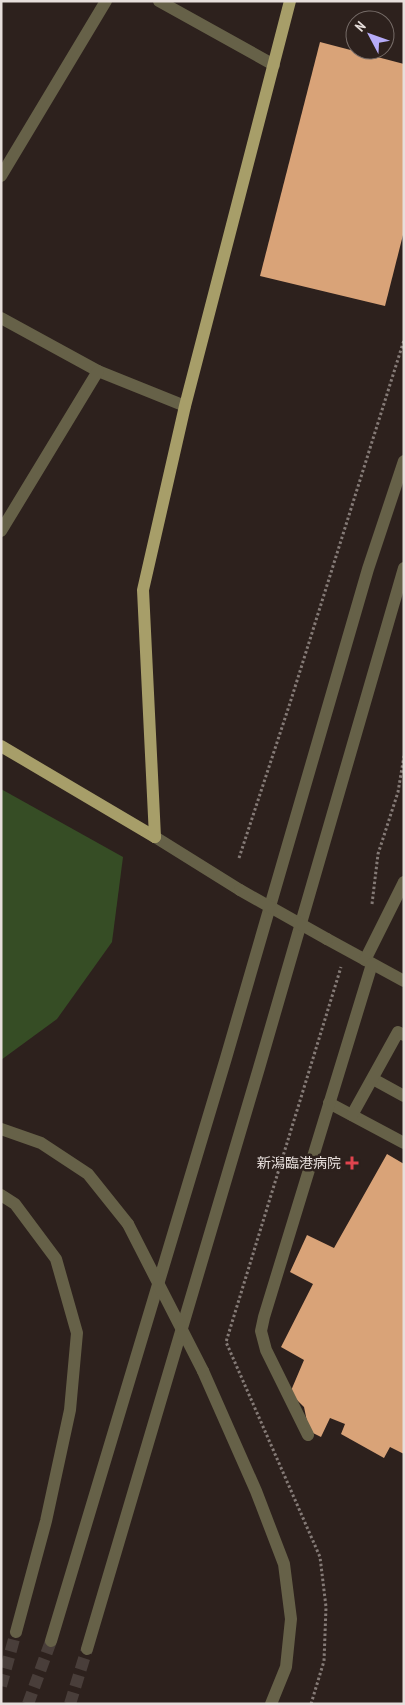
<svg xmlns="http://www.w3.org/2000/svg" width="405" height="1705" font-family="'PT Sans Narrow','Noto Sans JP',sans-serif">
  <rect width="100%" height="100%" fill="#2d211d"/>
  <path fill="#364d25" d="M1 789 123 857 112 942 57 1019 1 1060Z"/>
  <g fill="#d9a378">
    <path d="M320 42 404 64V231L385 306 260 276Z"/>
    <path d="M387 1154 404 1164V1454L390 1447 384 1458 341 1434 345 1424 330 1418 321 1437 309 1431 304 1407 290 1393 304 1360 281 1347 313 1284 290 1272 307 1235 334 1248Z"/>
  </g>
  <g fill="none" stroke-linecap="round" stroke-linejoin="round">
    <g stroke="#493e3a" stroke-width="12" stroke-dasharray="12 6" stroke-linecap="butt">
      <path d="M1 1686 16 1632"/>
      <path d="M28 1704 51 1641"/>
      <path d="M70 1704 87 1649"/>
    </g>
    <g stroke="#857b77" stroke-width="3" stroke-dasharray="2.5 2.5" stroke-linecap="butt">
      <path d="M239 858 290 703 404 340"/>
      <path d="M372 904 378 854 398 792 404 756"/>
      <path d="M311 1704 324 1661 326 1607 320 1557 226 1342 341 967"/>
    </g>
    <g stroke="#666148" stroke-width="12">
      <path d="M159 1 274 65"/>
      <path d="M1 176 106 1"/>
      <path d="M1 318 98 371 185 406"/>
      <path d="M1 531 98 371"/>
      <path d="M155 837 240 890"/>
      <path d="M327 939 404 981"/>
      <path d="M365 960 404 882"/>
      <path d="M373 1079 404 1096"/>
      <path d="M329 1103 404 1143"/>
      <path d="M352 1115 398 1032 404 1035"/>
      <path d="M1 1129 41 1143 88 1174 128 1224"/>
      <path d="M1 1195 15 1204 56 1259 77 1333 70 1410 46 1521 16 1632"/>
      <path d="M203 1371 256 1491 284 1564 291 1619 286 1667 271 1704"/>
      <path d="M308 1435 266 1350 261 1331 264 1317 372 964"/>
      <path d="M51 1641 226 1058 368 569 404 461"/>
      <path d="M87 1649 259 1068 404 568"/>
    </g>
    <g stroke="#a79e69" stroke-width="12">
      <path d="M1 746 155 837"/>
      <path d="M155 837 143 590 185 406 290 1"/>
    </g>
    <g stroke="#666148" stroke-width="12">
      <path d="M240 890 327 939"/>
      <path d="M128 1224 203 1371"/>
    </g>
  </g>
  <path fill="#e0444e" stroke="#2d211d" stroke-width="2" d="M349.5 1155.5h5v5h5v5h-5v5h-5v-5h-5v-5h5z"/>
  <g text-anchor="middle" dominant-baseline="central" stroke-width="5" stroke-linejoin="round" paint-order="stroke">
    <g font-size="14" fill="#e7dfdc" stroke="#2d211d" text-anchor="end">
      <text x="341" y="1163">新潟臨港病院</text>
    </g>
  </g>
  <rect width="405" height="1705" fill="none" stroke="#e7dfdc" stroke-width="5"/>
  <g transform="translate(370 35) rotate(311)"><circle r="24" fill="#2d211d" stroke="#776d69"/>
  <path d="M0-4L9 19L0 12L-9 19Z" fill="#b6acf8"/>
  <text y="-8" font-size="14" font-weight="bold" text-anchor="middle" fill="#e7dfdc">N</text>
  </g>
</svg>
